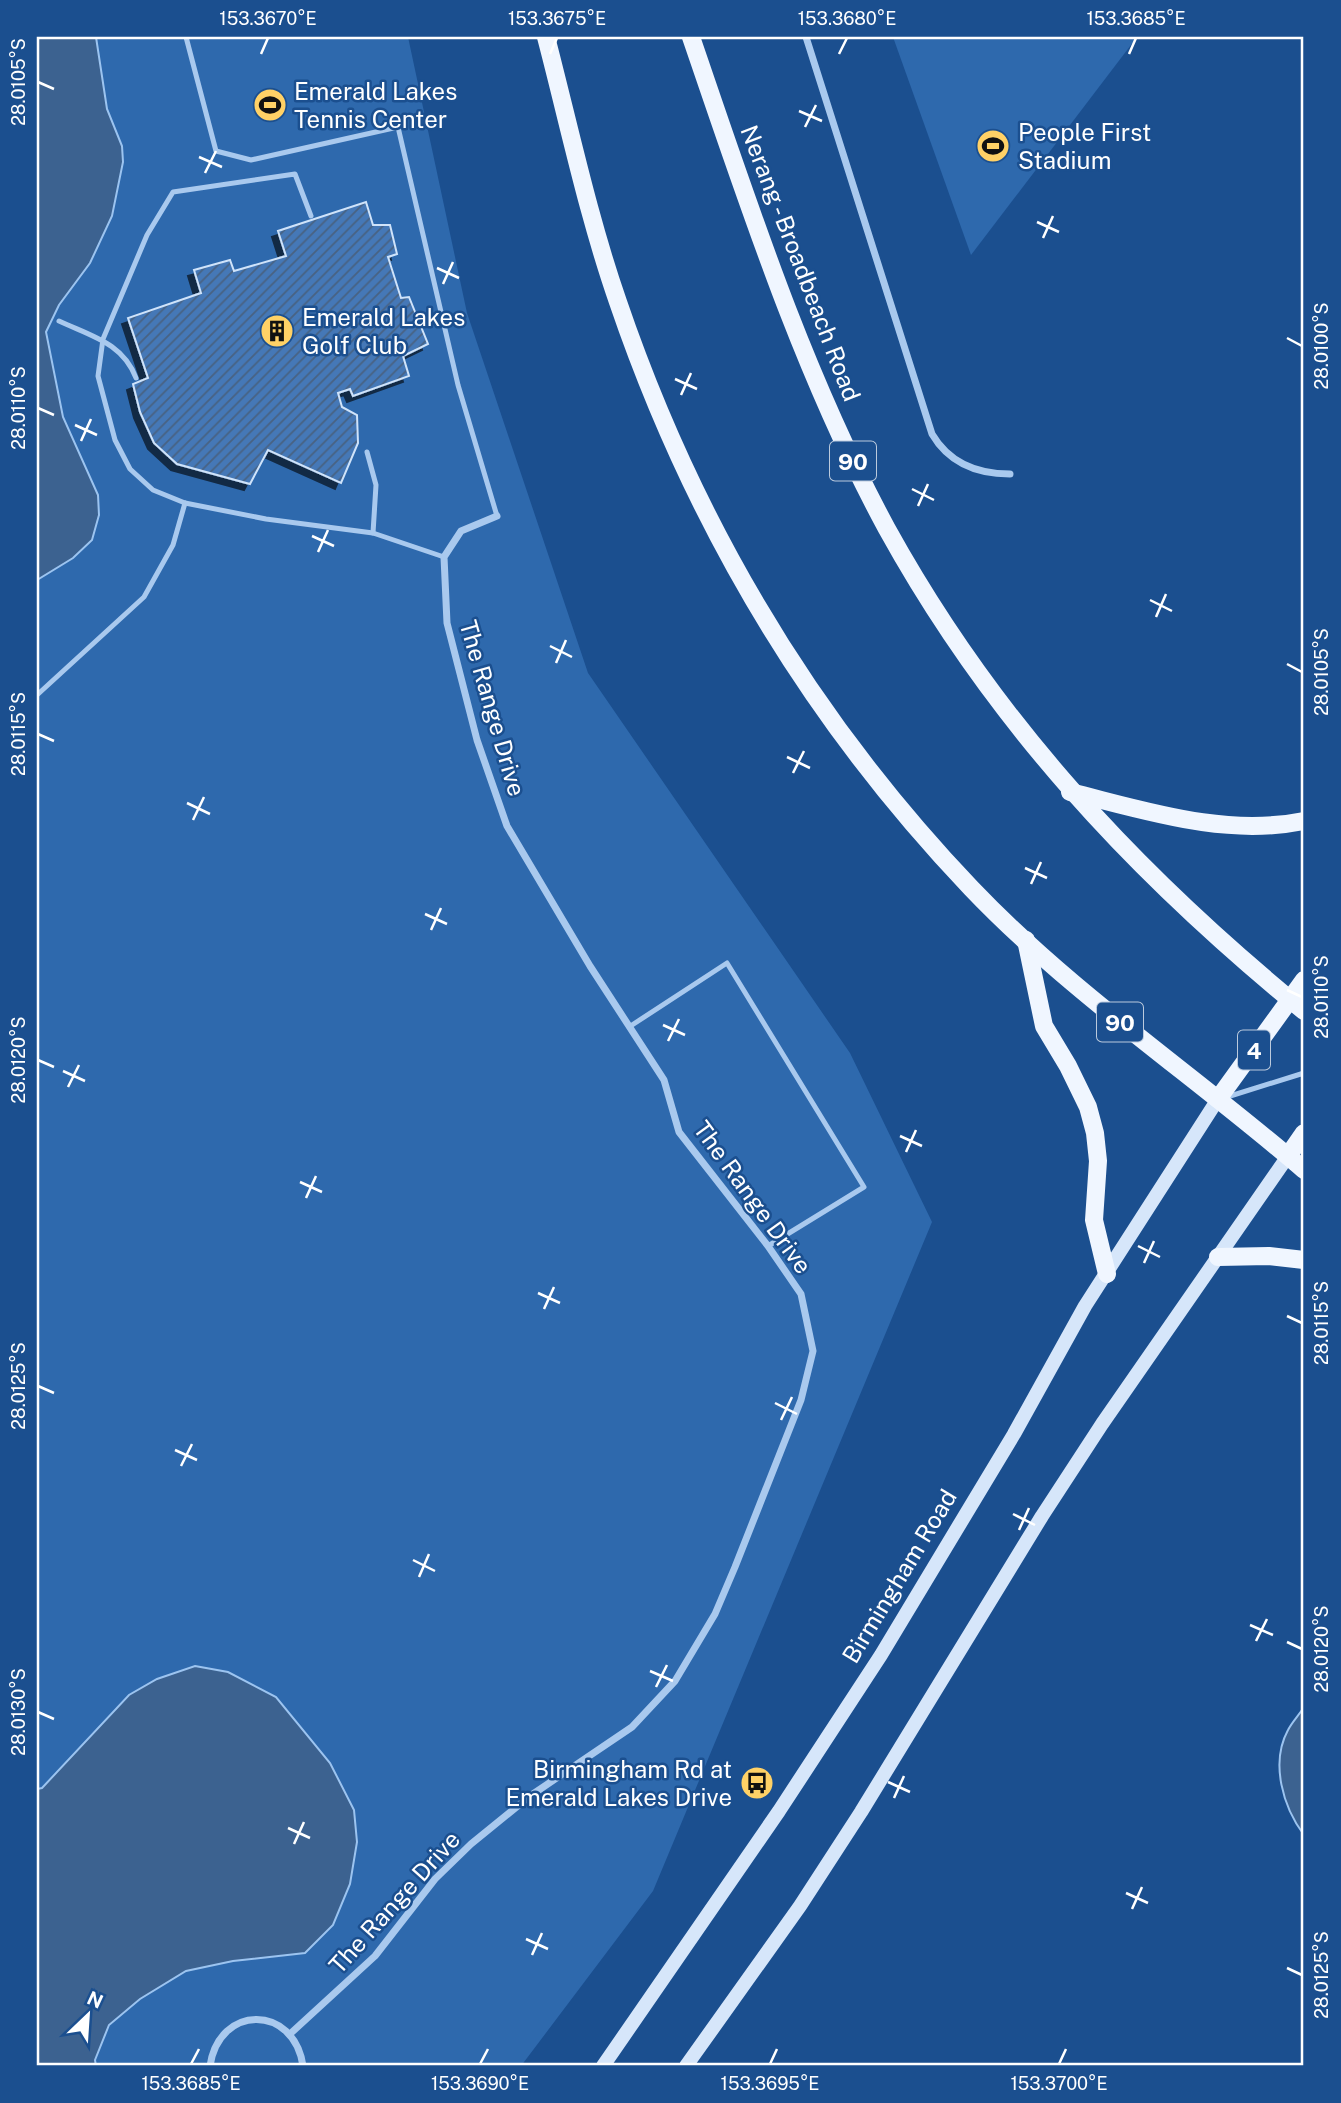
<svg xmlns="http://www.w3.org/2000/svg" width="1341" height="2103" font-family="'Public Sans',sans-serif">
  <defs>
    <pattern id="building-hatch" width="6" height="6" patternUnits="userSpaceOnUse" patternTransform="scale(1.75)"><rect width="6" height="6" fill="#4478b7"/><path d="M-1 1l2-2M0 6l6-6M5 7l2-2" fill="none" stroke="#486282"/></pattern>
    <filter id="shadow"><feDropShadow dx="-6" dy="6" stdDeviation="0" flood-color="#0009"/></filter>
  </defs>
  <rect width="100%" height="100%" fill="#1b4f8f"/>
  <g fill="#2e69ad">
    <path d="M37 37H408L467 313 588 673 850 1053 932 1222 653 1891 521 2066H37Z"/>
    <path d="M893 37H1137L971 255Z"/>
  </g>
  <g fill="#3c6290" stroke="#9cc4f0" stroke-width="2">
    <path d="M37 37H96L107 109 122 146 123 162 112 216 90 263 59 305 46 332 63 417 98 495 99 515 92 540 73 558 37 580Z"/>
    <path d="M195 1666 228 1672 276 1697 330 1763 354 1810 357 1842 350 1884 333 1925 305 1953 233 1961 186 1971 140 1999 109 2025 95 2060 96 2066H37V1789L42 1788 129 1695 157 1679Z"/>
    <path d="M1304 1707V1835C1283 1807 1270 1763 1288 1730 1292 1722 1299 1715 1304 1707Z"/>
  </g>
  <path fill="url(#building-hatch)" stroke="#cfe3fa" stroke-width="2" filter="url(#shadow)" d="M366 202 373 225H390L397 254 388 257 401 298 409 297 428 344 403 356 409 376 353 396 350 389 338 393 342 407 357 415 358 443 341 483 268 450 250 484 177 464 154 443 140 412 133 384 148 378 128 318 201 293 194 270 230 260 234 271 286 256 278 231Z"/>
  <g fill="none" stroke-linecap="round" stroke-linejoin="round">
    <g stroke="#a9c9ee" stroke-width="5">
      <path d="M186 37 216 151 251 160 398 127 458 385 497 516"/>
      <path d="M311 216 295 174 173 192 147 235 103 339 98 376 115 440 130 469 153 490 185 503 266 519 373 533 444 557"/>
      <path d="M59 321C91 336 123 343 136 378"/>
      <path d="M367 452 376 485 373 533"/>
      <path d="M37 695 144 597 173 545 185 503"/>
      <path d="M629 1027 727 963 864 1187 768 1246"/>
      <path d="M1227 1097 1304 1073"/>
    </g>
    <g stroke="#a9c9ee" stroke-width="7">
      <path d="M806 37 932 434C949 463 977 474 1010 474"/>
      <path d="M291 2033 375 1956 435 1879 471 1844 530 1796 632 1727 675 1681 715 1614 735 1567 801 1400 813 1351 801 1294 768 1246 679 1132 664 1080 590 966 507 826 477 740 447 623 444 557 461 531 497 516"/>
      <path d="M210 2066C219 2004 294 2004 303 2066"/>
    </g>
    <g stroke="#d6e6fa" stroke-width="14">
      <path d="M603 2066 779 1811 881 1655 1014 1434 1085 1306 1218 1099"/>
      <path d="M686 2066 800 1906 861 1812 1042 1516 1102 1424 1288 1156"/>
    </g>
    <g stroke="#f0f6ff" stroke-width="18">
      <path d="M546 37C569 125 588 216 618 302 693 522 811 720 971 888 1072 994 1194 1075 1304 1170"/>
      <path d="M691 37C748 203 803 374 887 529 993 721 1135 873 1304 1011"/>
      <path d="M1070 792C1147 811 1225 837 1304 821"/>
      <path d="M1026 940 1044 1026 1068 1066 1088 1107 1095 1133 1098 1161 1094 1220 1107 1274"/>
      <path d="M1218 1099 1304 980"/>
      <path d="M1288 1156 1304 1133"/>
      <path d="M1218 1257 1269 1256 1304 1260"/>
    </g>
  </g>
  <path fill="none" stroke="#fff" stroke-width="2.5" d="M261 54 268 38M550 54 557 38M839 54 847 38M1129 54 1136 38M38 82 54 89M799 111 822 121M805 127 816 105M199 157 222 167M205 173 216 151M1037 222 1059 232M1043 238 1053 216M437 268 459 278M443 284 453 262M1287 338 1302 346M675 379 697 389M681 395 691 373M38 408 54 415M75 425 97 435M81 441 91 419M912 489 934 500M918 506 928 484M312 536 334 546M318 552 328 530M1150 600 1172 611M1156 617 1166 594M550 646 572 657M556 663 566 640M1287 664 1302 672M38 734 54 741M787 757 810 768M793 773 804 751M187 803 210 814M193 820 204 797M1025 868 1047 878M1031 884 1041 862M425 914 447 924M431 930 441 908M1287 990 1302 997M663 1025 685 1035M668 1041 679 1019M38 1060 54 1067M63 1071 85 1081M68 1087 79 1065M900 1136 922 1146M906 1152 916 1130M300 1182 322 1192M306 1198 316 1176M1138 1246 1160 1257M1144 1263 1154 1241M538 1293 560 1303M544 1309 554 1287M1287 1316 1302 1323M38 1386 54 1393M775 1403 797 1414M781 1420 792 1397M175 1450 197 1460M181 1466 192 1444M1013 1514 1035 1525M1019 1530 1029 1508M413 1560 435 1571M419 1577 429 1554M1250 1625 1273 1635M1256 1641 1267 1619M1287 1642 1302 1649M650 1671 673 1681M656 1687 667 1665M38 1712 54 1719M888 1782 910 1792M894 1798 904 1776M288 1828 310 1838M294 1844 304 1822M1126 1893 1148 1903M1132 1909 1142 1887M526 1939 548 1949M532 1955 542 1933M1287 1968 1302 1975M191 2064 199 2049M480 2064 488 2049M770 2064 777 2049M1059 2064 1066 2049"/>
  <defs>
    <symbol id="stadium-disc" viewBox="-11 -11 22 22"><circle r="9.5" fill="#ffd166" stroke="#1b4f8f"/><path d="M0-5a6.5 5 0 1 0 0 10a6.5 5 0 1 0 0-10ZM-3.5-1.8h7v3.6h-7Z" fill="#111"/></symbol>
    <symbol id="building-disc" viewBox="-11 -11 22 22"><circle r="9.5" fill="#ffd166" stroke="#1b4f8f"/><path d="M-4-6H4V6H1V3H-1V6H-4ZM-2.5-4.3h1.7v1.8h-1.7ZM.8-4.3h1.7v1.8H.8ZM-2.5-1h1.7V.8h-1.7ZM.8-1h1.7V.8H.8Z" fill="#111"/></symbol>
    <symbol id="bus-disc" viewBox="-11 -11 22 22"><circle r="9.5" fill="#ffd166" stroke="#1b4f8f"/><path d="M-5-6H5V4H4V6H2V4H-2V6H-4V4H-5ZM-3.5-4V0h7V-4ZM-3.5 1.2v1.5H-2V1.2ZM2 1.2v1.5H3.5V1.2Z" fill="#111"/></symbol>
  </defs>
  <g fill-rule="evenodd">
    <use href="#stadium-disc" x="251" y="86" width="38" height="38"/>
    <use href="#stadium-disc" x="974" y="127" width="38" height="38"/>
    <use href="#building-disc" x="258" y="312" width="38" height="38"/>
    <use href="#bus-disc" x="738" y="1764" width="38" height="38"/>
  </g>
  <g text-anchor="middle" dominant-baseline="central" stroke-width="5" stroke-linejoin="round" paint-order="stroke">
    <g fill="#1b4f8f" stroke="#bbcadd" stroke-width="2">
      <rect x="830" y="441.5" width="46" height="39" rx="5"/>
      <rect x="1097" y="1002.5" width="46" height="39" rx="5"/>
      <rect x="1238" y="1030.5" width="32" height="39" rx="5"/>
    </g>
    <g font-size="23" font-weight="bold" fill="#fff">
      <text x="853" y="461">90</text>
      <text x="1120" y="1022">90</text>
      <text x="1254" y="1050">4</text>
    </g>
    <g font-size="24" fill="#fff" stroke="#1b4f8f" text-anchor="start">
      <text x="294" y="91">Emerald Lakes<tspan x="294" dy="28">Tennis Center</tspan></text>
      <text x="1018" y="132">People First<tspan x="1018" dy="28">Stadium</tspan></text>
      <text x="302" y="317">Emerald Lakes<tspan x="302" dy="28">Golf Club</tspan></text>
      <text x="732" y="1769" text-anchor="end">Birmingham Rd at<tspan x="732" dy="28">Emerald Lakes Drive</tspan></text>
    </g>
    <g font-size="24" fill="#fff" stroke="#1b4f8f">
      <text transform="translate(801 263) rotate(69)">Nerang - Broadbeach Road</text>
      <text transform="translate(493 708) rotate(74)">The Range Drive</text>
      <text transform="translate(753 1197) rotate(54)">The Range Drive</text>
      <text transform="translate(899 1576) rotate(-59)">Birmingham Road</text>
      <text transform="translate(394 1902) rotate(-48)">The Range Drive</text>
    </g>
  </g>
  <rect width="1341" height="2103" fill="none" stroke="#1b4f8f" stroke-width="77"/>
  <g transform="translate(88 2015) rotate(25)" stroke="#1b4f8f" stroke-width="5" paint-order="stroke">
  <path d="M0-5L12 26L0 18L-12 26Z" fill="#ffffff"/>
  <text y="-10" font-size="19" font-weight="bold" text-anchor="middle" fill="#ffffff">N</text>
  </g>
  <rect x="38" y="38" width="1264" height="2026" fill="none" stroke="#fff" stroke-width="2.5"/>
  <g font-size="18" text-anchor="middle" fill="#fff">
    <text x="268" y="25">153.3670°E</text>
    <text x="557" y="25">153.3675°E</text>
    <text x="847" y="25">153.3680°E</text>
    <text x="1136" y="25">153.3685°E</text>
    <text transform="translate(19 82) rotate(-90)" y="6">28.0105°S</text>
    <text transform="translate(1322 346) rotate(-90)" y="6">28.0100°S</text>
    <text transform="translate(19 408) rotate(-90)" y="6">28.0110°S</text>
    <text transform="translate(1322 672) rotate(-90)" y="6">28.0105°S</text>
    <text transform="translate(19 734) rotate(-90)" y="6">28.0115°S</text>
    <text transform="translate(1322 997) rotate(-90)" y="6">28.0110°S</text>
    <text transform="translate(19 1060) rotate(-90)" y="6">28.0120°S</text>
    <text transform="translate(1322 1323) rotate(-90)" y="6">28.0115°S</text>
    <text transform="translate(19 1386) rotate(-90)" y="6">28.0125°S</text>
    <text transform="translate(1322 1649) rotate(-90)" y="6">28.0120°S</text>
    <text transform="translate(19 1712) rotate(-90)" y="6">28.0130°S</text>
    <text transform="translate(1322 1975) rotate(-90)" y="6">28.0125°S</text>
    <text x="191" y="2090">153.3685°E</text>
    <text x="480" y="2090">153.3690°E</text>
    <text x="770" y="2090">153.3695°E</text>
    <text x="1059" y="2090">153.3700°E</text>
  </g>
</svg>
